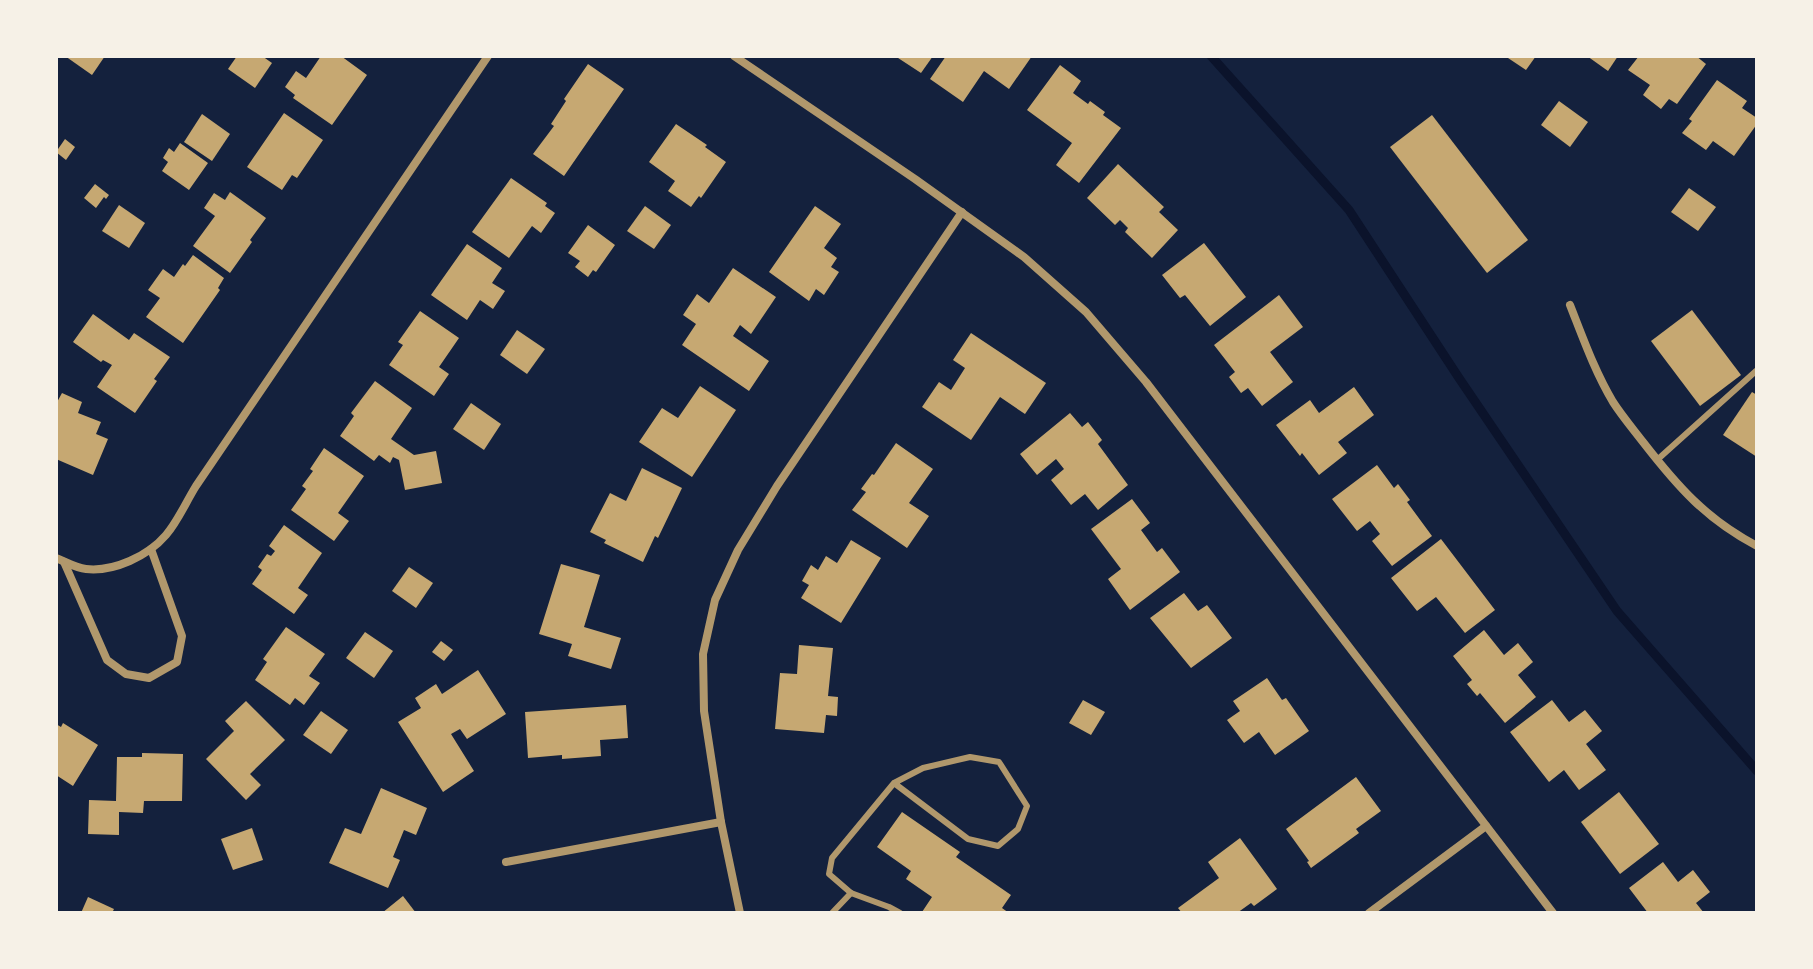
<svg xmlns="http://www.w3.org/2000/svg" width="1813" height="969" font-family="Montserrat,sans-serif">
  <rect width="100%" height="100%" fill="#14213d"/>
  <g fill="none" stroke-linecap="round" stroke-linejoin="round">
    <path stroke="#0b132b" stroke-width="9" d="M1211 56 1349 210 1459 378 1617 611 1757 771"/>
  </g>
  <g fill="#c6a872">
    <path d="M65 56H105L92 75Z"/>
    <path d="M237 56H262L272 63 255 88 228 69Z"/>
    <path d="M321 56H341L367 75 332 125 293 98 295 95 285 87 296 71 306 78Z"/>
    <path d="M895 56H933L921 73Z"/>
    <path d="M946 56H1032L1009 89 984 71 963 102 930 79Z"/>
    <path d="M1505 56H1536L1526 70Z"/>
    <path d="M1587 56H1618L1608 71Z"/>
    <path d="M1639 56H1696L1706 64 1677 104 1669 99 1661 109 1643 95 1650 85 1628 70Z"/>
    <path d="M588 64 624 89 564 176 533 154 554 126 551 124 566 101 564 99Z"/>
    <path d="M1060 65 1081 81 1073 93 1088 104 1090 101 1105 112 1103 115 1121 128 1079 183 1056 165 1072 143 1027 110Z"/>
    <path d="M1717 80 1747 101 1742 108 1757 118V124L1734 156 1713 141 1706 150 1682 133 1692 121 1689 119Z"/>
    <path d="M1559 101 1588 122 1570 147 1541 125Z"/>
    <path d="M284 113 323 140 297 178 292 175 282 190 247 167Z"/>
    <path d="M202 114 230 134 212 161 184 142Z"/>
    <path d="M1432 115 1528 240 1487 273 1390 147Z"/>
    <path d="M676 124 707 145 705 147 726 162 701 198 699 196 691 207 668 191 675 181 649 162Z"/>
    <path d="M65 139 75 147 66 160 56 152Z"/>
    <path d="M180 143 208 163 189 190 162 171 168 162 163 158 169 148 174 152Z"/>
    <path d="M1118 164 1164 207 1159 212 1178 230 1152 258 1125 232 1128 228 1120 220 1115 225 1087 198Z"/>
    <path d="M511 178 547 203 545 206 555 213 541 233 532 226 509 258 472 232Z"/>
    <path d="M95 184 109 195 106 199 104 197 96 208 84 198Z"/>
    <path d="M1689 188 1716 207 1698 231 1671 212Z"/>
    <path d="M230 192 266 218 250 240 252 242 230 273 193 246 215 216 204 208 214 193 225 200Z"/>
    <path d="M119 205 145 223 129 248 102 231Z"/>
    <path d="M645 206 671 225 654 249 627 231Z"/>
    <path d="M815 206 841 224 824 248 837 258 831 267 839 272 824 295 816 289 809 301 769 272Z"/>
    <path d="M588 225 615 245 596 272 593 270 588 277 575 267 580 261 568 253Z"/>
    <path d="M1204 243 1246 297 1210 326 1185 295 1180 298 1162 275Z"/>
    <path d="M467 244 502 268 492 283 505 291 493 309 480 300 467 320 431 295Z"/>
    <path d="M193 255 224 278 218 288 220 290 183 343 146 317 160 298 148 290 163 269 174 277 183 264 185 266Z"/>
    <path d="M733 268 776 297 751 334 740 325 733 336 769 361 749 391 682 345 696 324 683 315 697 294 709 303Z"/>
    <path d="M1279 295 1303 327 1270 352 1293 382 1262 406 1248 388 1241 393 1229 377 1235 372 1214 345Z"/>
    <path d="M1692 310 1741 375 1700 406 1651 341Z"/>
    <path d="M420 311 459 338 439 367 449 374 434 396 389 365 403 345 398 342Z"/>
    <path d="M93 314 129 340 134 333 170 357 154 379 157 381 135 413 97 387 112 365 103 360 101 362 73 342Z"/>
    <path d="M517 330 545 349 527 374 500 355Z"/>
    <path d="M971 333 1046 383 1025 414 1000 397 971 440 922 407 939 382 951 390 965 368 953 360Z"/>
    <path d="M375 381 412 408 391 439 414 455 436 451 442 483 405 490 399 460 393 457 390 463 379 455 374 461 340 436 354 416 351 413Z"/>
    <path d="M700 386 736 410 692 477 639 442 662 408 678 418Z"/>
    <path d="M1354 387 1374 415 1338 442 1347 453 1319 475 1302 453 1300 456 1276 425 1310 400 1319 413Z"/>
    <path d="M1752 392 1757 395V457L1723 435Z"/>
    <path d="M62 393 82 402 78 413 101 422 96 434 108 439 93 475 56 459V404Z"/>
    <path d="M471 403 501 424 484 450 453 429Z"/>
    <path d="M1070 413 1082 427 1088 422 1102 440 1098 444 1128 485 1098 510 1085 494 1071 505 1051 480 1064 469 1056 459 1037 475 1020 454Z"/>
    <path d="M896 443 933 469 909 503 929 516 907 548 852 510 866 492 861 489 872 474 874 475Z"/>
    <path d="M324 448 364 476 338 513 349 521 334 541 291 510 306 489 302 486 313 471 310 469Z"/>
    <path d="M1377 465 1394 488 1398 484 1410 500 1407 502 1432 536 1392 566 1372 541 1380 534 1370 521 1357 531 1332 499Z"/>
    <path d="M642 468 682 488 658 538 655 536 643 562 604 543 606 540 590 532 610 493 626 501Z"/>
    <path d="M1132 499 1150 523 1141 530 1157 552 1162 548 1180 572 1130 610 1108 579 1121 569 1091 529Z"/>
    <path d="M284 525 322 553 298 588 308 595 294 614 252 584 262 570 258 567 267 554 271 556 275 551 269 546Z"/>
    <path d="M1441 539 1495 610 1465 633 1436 597 1417 611 1391 578Z"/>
    <path d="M851 540 881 558 841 623 801 598 809 585 802 581 811 565 818 570 826 556 837 563Z"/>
    <path d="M561 564 600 575 584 627 621 638 611 669 568 656 572 644 539 634Z"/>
    <path d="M409 567 433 583 416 608 392 591Z"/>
    <path d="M1184 593 1198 611 1207 605 1232 638 1191 668 1150 618Z"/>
    <path d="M286 627 325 654 309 676 320 683 304 705 295 698 290 705 255 680 267 662 263 659Z"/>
    <path d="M1484 630 1504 655 1518 643 1533 662 1518 675 1536 697 1505 723 1480 693 1477 696 1467 684 1472 680 1453 656Z"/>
    <path d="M365 632 393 651 374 678 346 658Z"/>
    <path d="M441 641 453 650 444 661 432 652Z"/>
    <path d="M799 645 833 648 828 696 838 697 837 716 826 715 824 733 775 729 780 673 797 674Z"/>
    <path d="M478 670 506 714 467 739 460 729 451 734 474 771 443 792 398 722 421 708 415 698 436 684 442 694Z"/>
    <path d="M1267 678 1282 700 1286 698 1309 731 1275 755 1259 732 1244 743 1227 720 1240 711 1233 701Z"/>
    <path d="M1083 700 1105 712 1091 735 1069 723Z"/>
    <path d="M1552 700 1569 722 1585 710 1602 731 1586 744 1606 770 1579 790 1564 770 1549 782 1510 732Z"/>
    <path d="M246 701 285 740 250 774 261 785 246 800 206 759 234 731 225 721Z"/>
    <path d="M626 705 628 738 600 740 601 756 562 759V755L528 758 525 712Z"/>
    <path d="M321 711 348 730 331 754 303 735Z"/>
    <path d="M63 723 98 745 73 786 56 775V724L61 727Z"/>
    <path d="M142 753 183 754 182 801H144L143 813 119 812V835L88 834 89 800 116 801 117 757H142Z"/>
    <path d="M1356 777 1381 811 1356 829 1359 833 1311 868 1307 862 1309 861 1286 829Z"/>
    <path d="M381 788 427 808 416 835 404 830 393 857 400 860 388 888 329 863 345 828 361 834Z"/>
    <path d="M1619 792 1659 844 1620 874 1581 822Z"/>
    <path d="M902 812 960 852 956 857 1011 895 1002 908 1009 913 922 912 932 897 906 879 911 871 877 847Z"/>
    <path d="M252 828 263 860 233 870 221 839Z"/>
    <path d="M1240 838 1277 889 1254 906 1251 903 1237 913H1182L1178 908 1219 878 1208 862Z"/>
    <path d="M1663 862 1678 882 1693 870 1710 892 1696 903 1704 913H1648L1629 888Z"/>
    <path d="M403 896 416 913H382Z"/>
    <path d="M88 897 114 909 112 913H81Z"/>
  </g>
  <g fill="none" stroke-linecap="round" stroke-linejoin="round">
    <g stroke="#b1986c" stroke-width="6">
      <path d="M1657 460 1756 371 1757 372"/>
      <path d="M894 783 968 839 998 846 1018 829 1027 806 999 762 970 757 923 768 894 783 832 858 829 874 851 893 889 907 900 913"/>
      <path d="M832 913 851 893"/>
    </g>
    <g stroke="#b1986c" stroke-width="8">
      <path d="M734 56 915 179 1024 257 1086 312 1146 382 1553 913"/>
      <path d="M1570 305C1583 338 1595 372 1613 402 1622 416 1633 429 1643 442 1678 487 1706 519 1757 546"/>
      <path d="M56 558C66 562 76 568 86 569 114 572 148 556 166 535 178 521 186 502 196 486L488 56"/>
      <path d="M64 562 107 660 126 674 149 678 177 662 182 636 151 549"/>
      <path d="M506 862 721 822"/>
      <path d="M740 913 721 822 704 711 703 654 715 600 738 550 777 486 962 212"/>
      <path d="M1369 913 1486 826"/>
    </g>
  </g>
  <rect width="1813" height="969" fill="none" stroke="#f6f1e7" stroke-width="116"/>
</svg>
